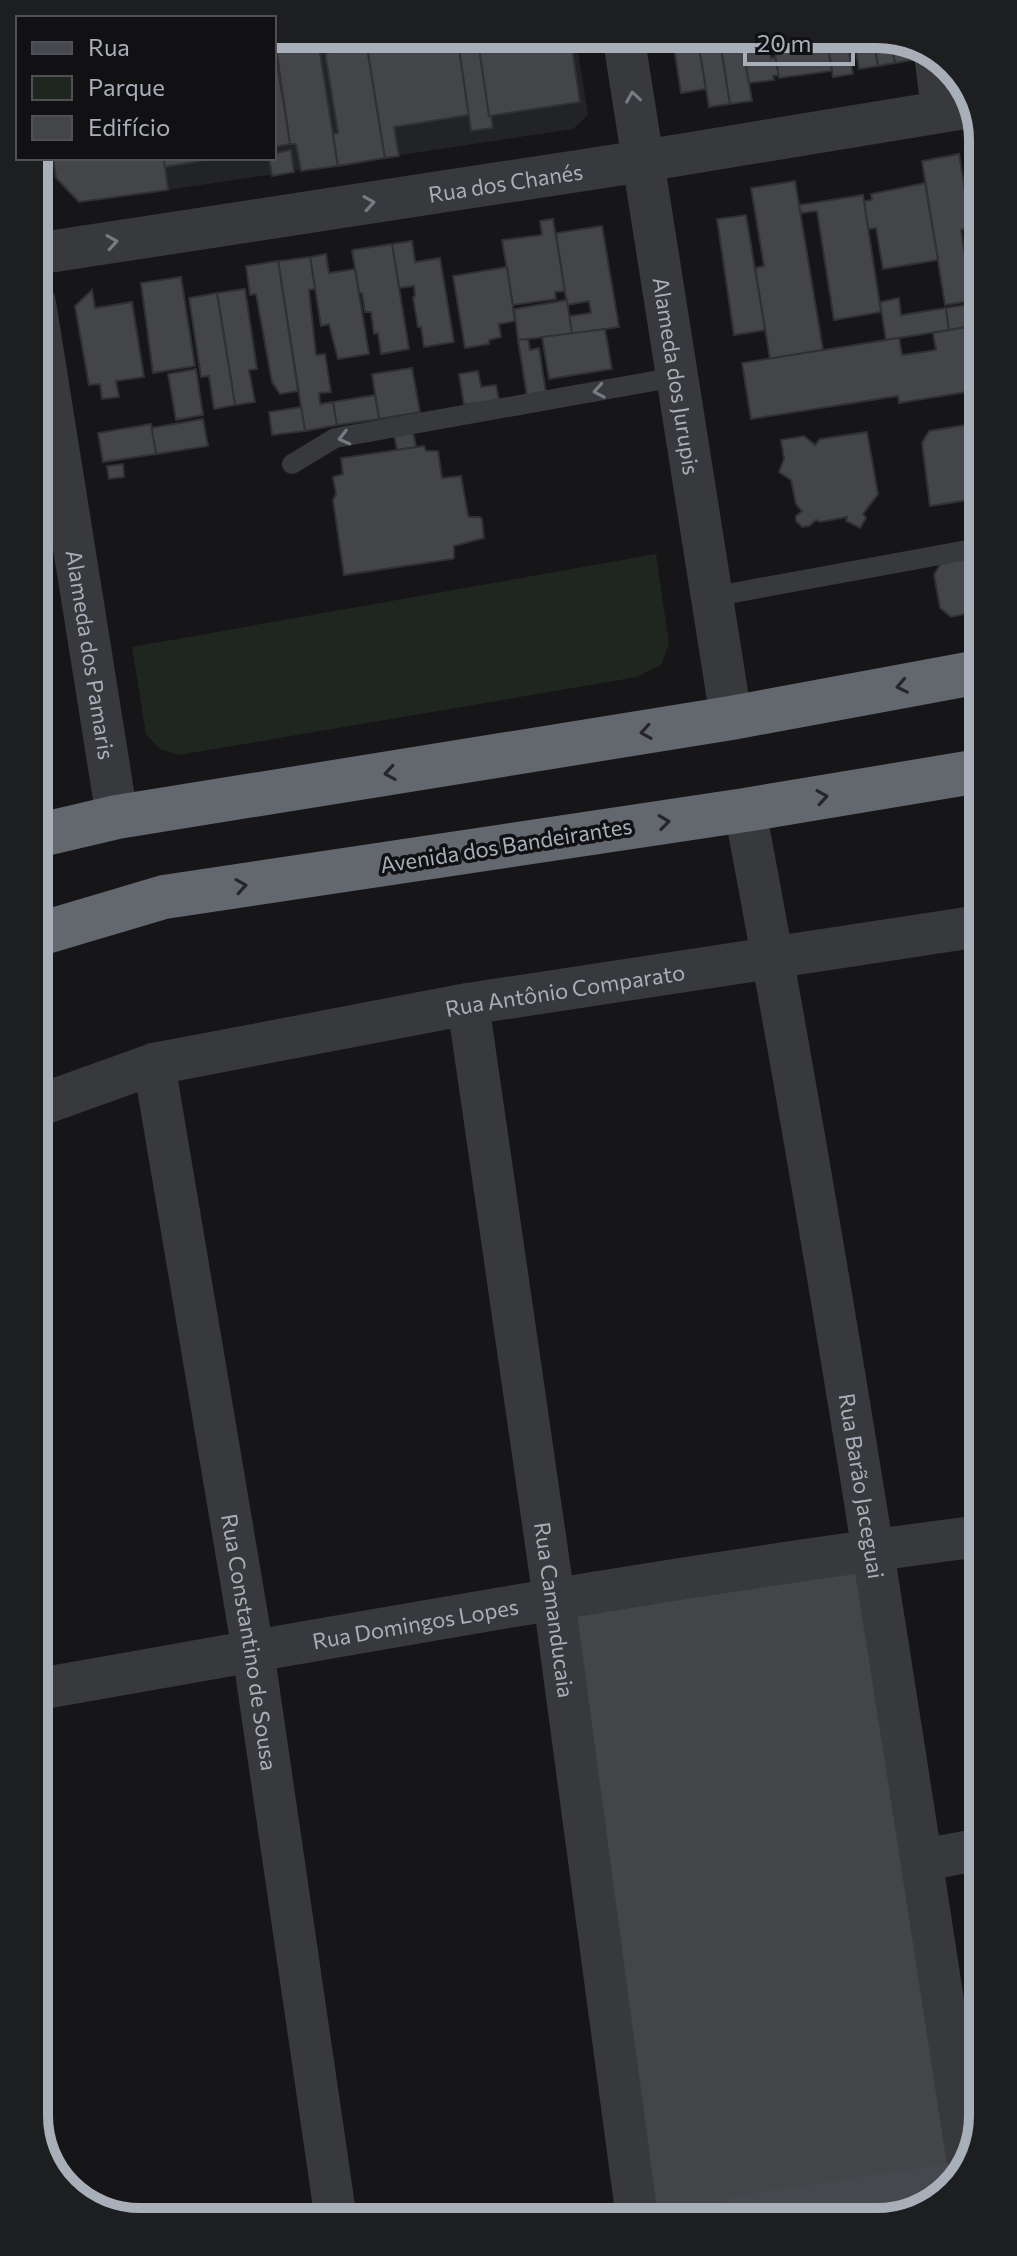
<svg xmlns="http://www.w3.org/2000/svg" width="1017" height="2256" font-family="Commissioner,sans-serif">
  <rect width="100%" height="100%" fill="#161618"/>
  <path fill="#222325" d="M274 34H575L588 115 573 129 168 190 163 158H274Z"/>
  <path fill="#1e261f" d="M656 554 669 644 661 665 637 677 179 755 160 749 146 734 132 647Z"/>
  <g fill="#434548" stroke="#303134" stroke-width="2">
    <path d="M274 34H317L338 166 301 171 296 144H290Z"/>
    <path d="M317 34H335L337 45 359 42 357 34H365L385 158 338 166 333 134 338 133 325 53H328L327 47 319 49Z"/>
    <path d="M365 34H379L380 39 413 34H457L469 115 394 127 399 156 385 158Z"/>
    <path d="M457 34H477L493 128 471 131Z"/>
    <path d="M477 34H570L580 102 489 116Z"/>
    <path d="M672 34H697L706 89 681 93Z"/>
    <path d="M697 34H719L730 104 709 107Z"/>
    <path d="M719 34H741L752 101 730 104Z"/>
    <path d="M741 34H767L771 58 775 57 779 75 773 76 774 80 749 83Z"/>
    <path d="M789 34H826L832 71 779 78 774 47 791 44Z"/>
    <path d="M826 34H846L853 74 833 77Z"/>
    <path d="M853 34H873L878 66 859 69Z"/>
    <path d="M873 34 890 37 895 63 878 66Z"/>
    <path d="M890 37 910 44 912 60 895 63Z"/>
    <path d="M274 44 290 144 274 147Z"/>
    <path d="M291 150 294 172 272 176 269 158H274V153Z"/>
    <path d="M959 154 971 227 961 230 965 257H971L978 300 945 305 922 161Z"/>
    <path d="M53 158H164L168 190 79 202 56 178Z"/>
    <path d="M164 158H201V161L165 167Z"/>
    <path d="M977 180 978 227H971L964 182Z"/>
    <path d="M795 181 823 350 770 359 755 268 764 266 751 188Z"/>
    <path d="M925 183 938 260 883 269 876 228 868 229 864 201 872 200 871 194Z"/>
    <path d="M863 195 881 312 834 320 817 211 801 213 799 205Z"/>
    <path d="M746 215 765 330 734 335 717 219Z"/>
    <path d="M553 219 565 291 555 292 556 299 513 305 502 240 542 235 540 221Z"/>
    <path d="M602 226 619 327 572 334 569 316 591 313 589 301 567 305 556 233Z"/>
    <path d="M412 241 415 262 440 258 454 342 424 347 421 327H418L413 297 415 296 414 286 399 288 392 244Z"/>
    <path d="M392 244 409 349 381 354 378 333 374 334 371 312H365L362 293H359L352 250Z"/>
    <path d="M326 254 329 273 355 269 369 354 338 359 329 324 321 326 310 257Z"/>
    <path d="M310 257 315 289 309 290 316 355 325 354 331 392 319 393 320 404 333 402 337 425 305 431 278 261Z"/>
    <path d="M278 261 298 391 280 394 272 382 256 294 250 295 246 266Z"/>
    <path d="M507 267 515 321 499 324 501 337 489 340V344L465 348 453 276Z"/>
    <path d="M181 277 195 366 153 373 141 283Z"/>
    <path d="M245 289 257 369 249 370 255 402 235 405 217 293Z"/>
    <path d="M92 290 95 308 132 302 144 377 116 381 119 397 102 399 100 384 89 385 75 306Z"/>
    <path d="M217 293 235 405 214 409 209 376 201 377 189 298Z"/>
    <path d="M899 298 901 315 946 308 949 330 886 340 880 302Z"/>
    <path d="M567 300 572 334 518 340 514 309Z"/>
    <path d="M978 303V325L949 330 946 308Z"/>
    <path d="M978 325V390L899 403 898 396 751 419 742 363 899 338 902 355 936 350 933 333Z"/>
    <path d="M605 329 612 369 549 379 542 337Z"/>
    <path d="M528 339 530 350 539 348 546 393 527 396 518 340Z"/>
    <path d="M412 368 420 412 379 419 372 374Z"/>
    <path d="M196 369 203 415 176 420 168 374Z"/>
    <path d="M478 371 481 387 496 385 499 400 464 405 459 374Z"/>
    <path d="M375 395 379 419 337 425 333 402Z"/>
    <path d="M301 407 305 431 272 435 269 412Z"/>
    <path d="M203 419 208 446 156 454 151 428Z"/>
    <path d="M978 423V502L974 499 930 506 922 443 929 431Z"/>
    <path d="M151 424 156 454 103 462 98 433Z"/>
    <path d="M412 426 416 447 397 450 393 429Z"/>
    <path d="M867 432 878 494 863 514 866 518 860 528 846 521 847 517 820 522 816 520 809 526 802 527 796 521V516L802 511 796 504 791 480 779 472 784 459 781 440 804 436 815 445 820 439Z"/>
    <path d="M424 446 426 451H438L442 478 461 476 468 515 469 517H480L482 519 484 538 454 546V558L452 559 344 575 333 500 336 494 333 477 343 474 341 458Z"/>
    <path d="M123 464 124 477 109 479 107 466Z"/>
    <path d="M979 557V611L951 617 940 608 934 575 941 563Z"/>
    <path d="M866 1562 959 2175 697 2218H648L567 1608Z"/>
  </g>
  <g fill="none" stroke-linecap="round" stroke-linejoin="round">
    <g stroke="#37393d" stroke-width="20">
      <path d="M292 464 335 438 676 377"/>
      <path d="M711 597 978 548"/>
    </g>
    <g stroke="#37393d" stroke-width="42">
      <path id="s1" d="M623 34 731 718"/>
      <path d="M935 53 942 111"/>
      <path id="s2" d="M35 254 643 161 977 106"/>
      <path id="s3" d="M35 303 117 817"/>
      <path id="s4" d="M745 810C830 1260 899 1712 968 2164"/>
      <path id="s5" d="M468 1004 554 1599 637 2218"/>
      <path id="s6" d="M154 1064 253 1651 336 2220"/>
      <path id="s7" d="M37 1106 154 1064 468 1004 980 926"/>
      <path id="s8" d="M39 1689C352 1634 665 1576 981 1536"/>
      <path d="M922 1860 982 1849"/>
    </g>
    <path stroke="#45484d" stroke-width="44" d="M742 2217 952 2185"/>
    <g stroke="#63676e" stroke-width="44">
      <path d="M36 836 117 817 731 718 979 672"/>
      <path d="M36 935 164 897 745 810 979 771"/>
    </g>
  </g>
  <defs><path id="oneway-chevron" d="M-2-3.5L2.5 0L-2 3.5" fill="none" stroke-width="1.6" stroke-linecap="round" stroke-linejoin="round" transform="scale(2)"/></defs>
  <g stroke="#767a81">
    <use href="#oneway-chevron" transform="translate(633 97) rotate(-99)"/>
    <use href="#oneway-chevron" transform="translate(369 203) rotate(-9)"/>
    <use href="#oneway-chevron" transform="translate(112 242) rotate(-9)"/>
    <use href="#oneway-chevron" transform="translate(599 391) rotate(170)"/>
    <use href="#oneway-chevron" transform="translate(344 438) rotate(166)"/>
  </g>
  <g stroke="#26262a">
    <use href="#oneway-chevron" transform="translate(902 686) rotate(169)"/>
    <use href="#oneway-chevron" transform="translate(646 732) rotate(171)"/>
    <use href="#oneway-chevron" transform="translate(390 773) rotate(171)"/>
    <use href="#oneway-chevron" transform="translate(822 797) rotate(-9)"/>
    <use href="#oneway-chevron" transform="translate(664 822) rotate(-8)"/>
    <use href="#oneway-chevron" transform="translate(241 886) rotate(-9)"/>
  </g>
  <g text-anchor="middle" dominant-baseline="central" stroke-width="7" stroke-linejoin="round" paint-order="stroke">
    <g font-size="22" fill="#a9afb8" stroke="#111113">
      <text stroke="none"><textPath href="#s2" startOffset="476">Rua dos Chanés</textPath></text>
      <text stroke="none"><textPath href="#s1" startOffset="346">Alameda dos Jurupis</textPath></text>
      <text stroke="none"><textPath href="#s3" startOffset="356">Alameda dos Pamaris</textPath></text>
      <text transform="translate(506 845) rotate(-9)">Avenida dos Bandeirantes</text>
      <text stroke="none"><textPath href="#s7" startOffset="542">Rua Antônio Comparato</textPath></text>
      <text stroke="none"><textPath href="#s4" startOffset="686">Rua Barão Jaceguai</textPath></text>
      <text stroke="none"><textPath href="#s5" startOffset="612">Rua Camanducaia</textPath></text>
      <text stroke="none"><textPath href="#s8" startOffset="382">Rua Domingos Lopes</textPath></text>
      <text stroke="none"><textPath href="#s6" startOffset="586">Rua Constantino de Sousa</textPath></text>
    </g>
  </g>
  <path d="M0 0H1017V2256H0ZM140 48H877A92 92 0 0 1 969 140V2116A92 92 0 0 1 877 2208H140A92 92 0 0 1 48 2116V140A92 92 0 0 1 140 48Z" fill="#1d1e20" fill-rule="evenodd"/>
  <path fill="none" stroke="#a9afb8" stroke-width="10" d="M140 48H877A92 92 0 0 1 969 140V2116A92 92 0 0 1 877 2208H140A92 92 0 0 1 48 2116V140A92 92 0 0 1 140 48Z"/>
  <rect x="16" y="16" width="260" height="144" fill="#111113" stroke="#4e5055" stroke-width="2"/>
  <rect x="32" y="42" width="40" height="12" fill="#45484d" stroke="#4e5055" stroke-width="2"/>
  <text x="88" y="56" font-size="24" fill="#a9afb8">Rua</text>
  <rect x="32" y="76" width="40" height="24" fill="#1e261f" stroke="#4e5055" stroke-width="2"/>
  <text x="88" y="96" font-size="24" fill="#a9afb8">Parque</text>
  <rect x="32" y="116" width="40" height="24" fill="#434548" stroke="#4e5055" stroke-width="2"/>
  <text x="88" y="136" font-size="24" fill="#a9afb8">Edifício</text>
  <path d="M745 52v12h108v-12" fill="none" stroke="#a9afb8" stroke-width="4"/>
  <text x="757" y="52" font-size="24" fill="#a9afb8" stroke="#111113" stroke-width="6" paint-order="stroke">20 m</text>
</svg>
